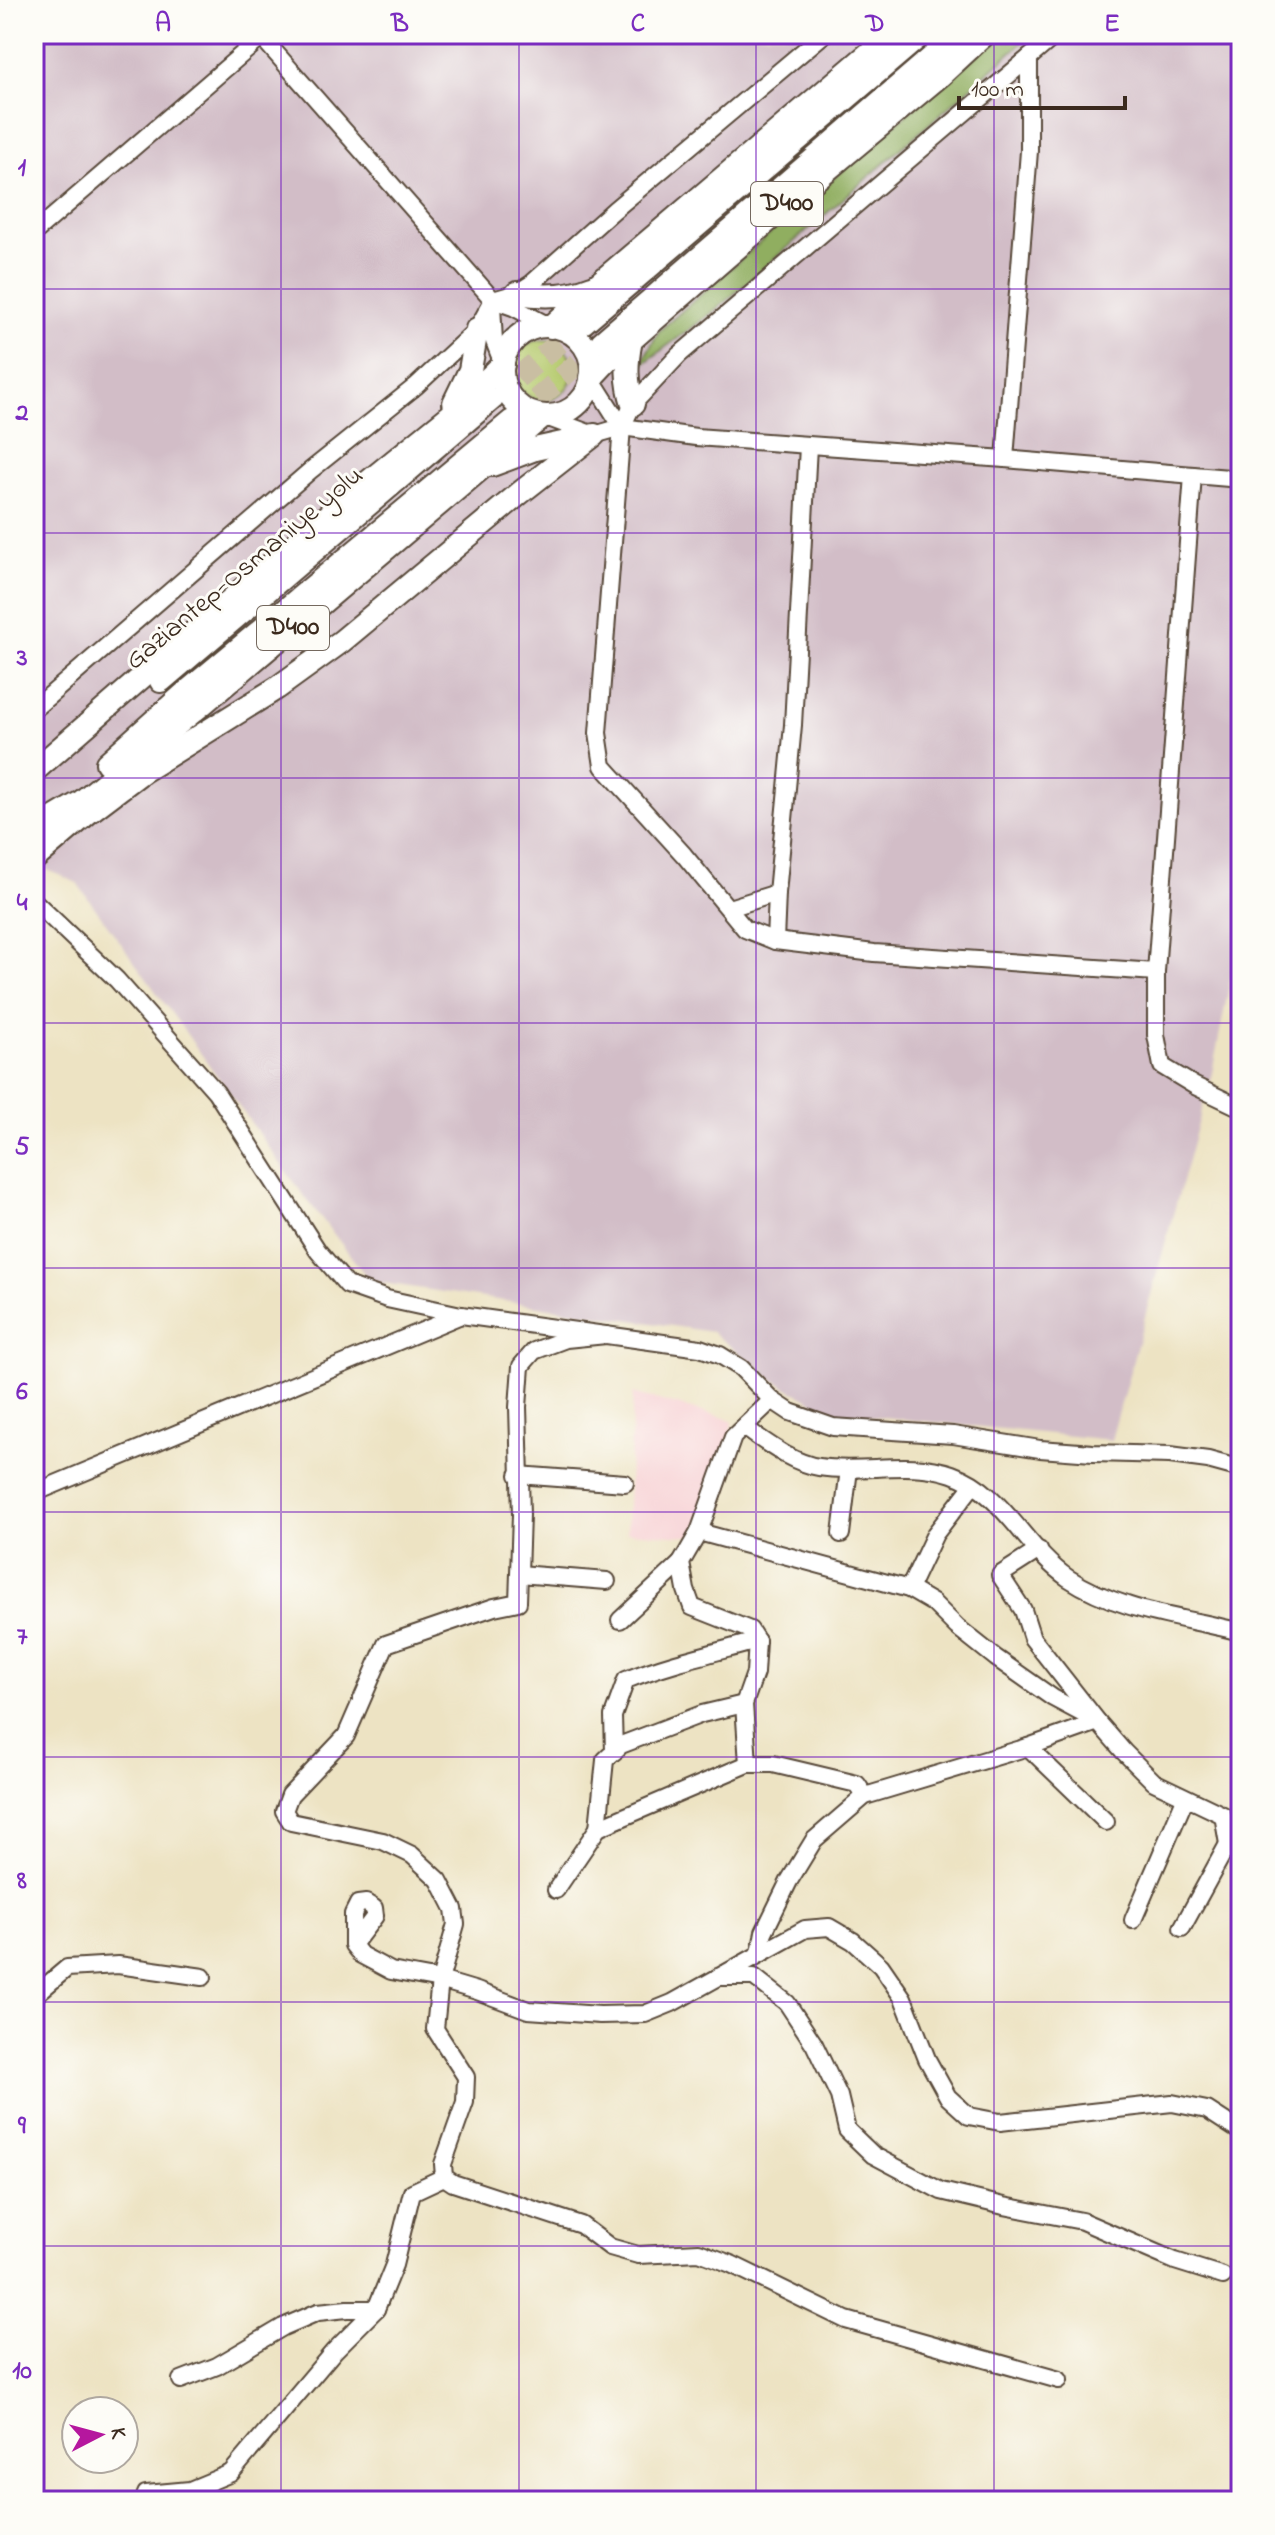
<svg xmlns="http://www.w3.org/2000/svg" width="1275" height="2535" font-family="'Indie Flower',sans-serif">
  <rect width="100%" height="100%" fill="#fdfcf7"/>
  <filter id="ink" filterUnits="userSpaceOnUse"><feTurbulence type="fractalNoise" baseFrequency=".0125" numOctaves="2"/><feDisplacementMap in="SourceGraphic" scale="16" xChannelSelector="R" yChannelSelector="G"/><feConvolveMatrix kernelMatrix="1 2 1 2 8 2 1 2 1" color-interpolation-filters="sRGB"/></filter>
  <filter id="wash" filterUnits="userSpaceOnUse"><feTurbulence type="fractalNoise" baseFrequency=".006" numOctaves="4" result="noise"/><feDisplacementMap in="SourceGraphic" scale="32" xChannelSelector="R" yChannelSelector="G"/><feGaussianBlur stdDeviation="1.8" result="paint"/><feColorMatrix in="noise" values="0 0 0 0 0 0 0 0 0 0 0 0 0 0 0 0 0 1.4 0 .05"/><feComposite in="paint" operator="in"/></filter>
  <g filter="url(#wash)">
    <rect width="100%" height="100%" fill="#ede3c3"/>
    <path fill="#f7cfd3" d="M633 1393 732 1420 730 1448 702 1537 627 1532Z"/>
    <path fill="#d2bdc7" d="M34 34H1241V925L1212 1073 1111 1440 832 1412 773 1380 712 1332 370 1281 302 1193 77 883 34 864Z"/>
    <circle fill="#b6ca6e" stroke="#787a46" stroke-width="2" cx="543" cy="370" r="30"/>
    <path fill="#90ae61" stroke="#666c40" stroke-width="2" d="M998 34H1032L717 309 639 367 659 331Z"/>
  </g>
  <g filter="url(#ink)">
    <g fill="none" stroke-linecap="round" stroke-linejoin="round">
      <g stroke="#c9bea2" stroke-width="22" stroke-dasharray="22 11" stroke-linecap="butt">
        <path d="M492 399 583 323"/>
        <path d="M512 421 602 342"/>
      </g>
      <defs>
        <g id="minor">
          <path d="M259 34 493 300 513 307 551 327"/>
          <path d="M34 233 262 37"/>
          <path d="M492 306 494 341 503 364"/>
          <path d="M591 378 622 427 598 733 603 766 684 855 745 929 775 941 874 953 1156 972"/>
          <path d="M543 416 594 435 622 427 633 404 679 355 1057 34"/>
          <path d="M622 427 696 437 1005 459 1241 479"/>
          <path d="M1005 459 1029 151V58"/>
          <path d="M1193 475 1156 972V1035L1162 1066 1195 1086 1241 1108"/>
          <path d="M34 709 311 470 416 386 477 329 493 300 517 293 531 284 614 210 824 34"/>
          <path d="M34 901 117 980 216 1092 318 1251 347 1285 387 1299 461 1315 700 1348 720 1355 741 1368 772 1400 790 1412 833 1427 953 1435 1040 1449 1093 1453 1170 1455 1208 1460 1241 1469"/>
          <path d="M729 908 777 893"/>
          <path d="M775 941 777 893 793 725 808 446"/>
          <path d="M606 1335 566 1339 534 1351 521 1366 518 1407 521 1515 518 1602 494 1607 386 1644 346 1736 290 1795 284 1811 291 1822 383 1841 412 1855 439 1880 454 1909 456 1924 440 1980 435 2029 466 2077 465 2102 443 2164 444 2177 453 2183 581 2225 610 2247 638 2255 699 2252 731 2264 846 2320 1059 2380"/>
          <path d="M745 1428C767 1443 792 1463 819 1467 863 1474 908 1459 952 1474 1004 1492 1025 1549 1068 1578 1120 1612 1183 1617 1241 1632"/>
          <path d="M518 1475 625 1483"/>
          <path d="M34 1493 461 1315"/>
          <path d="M699 1532 909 1589 933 1603 957 1627 996 1658 1053 1698 1098 1722 1124 1752 1154 1782 1223 1815 1228 1844 1241 1861"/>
          <path d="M841 1534 849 1469"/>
          <path d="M519 1574 607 1581"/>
          <path d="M909 1589 935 1534 973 1485"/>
          <path d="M620 1620 681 1563"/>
          <path d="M1028 1747 1106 1822"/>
          <path d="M614 1752 613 1716 626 1680C668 1663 713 1653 757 1641"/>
          <path d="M748 1764 744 1704 755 1673 757 1641 750 1630 692 1607 686 1590 681 1563 699 1532 733 1437 772 1400"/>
          <path d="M598 1828 748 1764H773L857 1784 865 1796"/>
          <path d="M556 1890 598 1828 605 1760 621 1745 702 1714 744 1704"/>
          <path d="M1133 1920 1185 1799"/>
          <path d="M1182 1928 1228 1844"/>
          <path d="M353 1945 375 1916 374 1908 366 1903 358 1904 353 1914V1945L361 1955 391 1971 440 1980 477 1991 528 2010 600 2015 645 2014 672 2003 805 1929 829 1927 853 1941 881 1966 903 1998 927 2059 948 2097 969 2116 1000 2122 1172 2103 1207 2110 1241 2132"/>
          <path d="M760 1953 764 1932 789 1881 814 1840 865 1796 1028 1747 1098 1722 1032 1638 1023 1610 1000 1575 1039 1550"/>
          <path d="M718 1977H754L787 2003 814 2044 839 2096 847 2130 873 2155 941 2191 1004 2206 1082 2221 1175 2261 1223 2276"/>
          <path d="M34 1996 67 1968 118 1965 203 1977"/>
          <path d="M181 2380 217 2366 283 2327 318 2312 347 2309H376"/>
          <path d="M144 2501 146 2494 190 2490 231 2473 334 2351 376 2309 394 2265 412 2192 444 2177"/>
        </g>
        <g id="highway">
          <path d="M517 293C542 297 568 297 592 287"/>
          <path d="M583 323 922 34"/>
          <circle cx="547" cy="371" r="45"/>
          <path d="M551 327 597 285 892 34"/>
          <path d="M631 340C626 364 626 381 633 404"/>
          <path d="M602 342 959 34"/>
          <path d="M591 378 607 361 809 185 942 74 985 34"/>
          <path d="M454 403 470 370 477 329"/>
          <path d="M492 465 535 449 585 438"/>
          <path d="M161 681 492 399"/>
          <path d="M107 763 183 695 512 421"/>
          <path d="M34 771 342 503 452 414 503 364"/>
          <path d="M34 830 81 802 200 706 543 416"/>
          <path d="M34 859 89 812 142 772 277 688 342 641 520 493 594 435"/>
        </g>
      </defs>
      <use href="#minor" stroke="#564637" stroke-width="20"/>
      <use href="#highway" stroke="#564637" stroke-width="26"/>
      <use href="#minor" stroke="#fff" stroke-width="16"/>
      <use href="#highway" stroke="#fff" stroke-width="22"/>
    </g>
  </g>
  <path fill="none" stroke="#7b2cbf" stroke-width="2" stroke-opacity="0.55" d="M281 34V2501M519 34V2501M756 34V2501M994 34V2501M34 289H1241M34 533H1241M34 778H1241M34 1023H1241M34 1268H1241M34 1512H1241M34 1757H1241M34 2002H1241M34 2246H1241"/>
  <g text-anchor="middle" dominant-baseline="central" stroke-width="6" stroke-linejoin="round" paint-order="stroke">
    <g fill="#fdfcf7" stroke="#75695f" stroke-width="2">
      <rect x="751" y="182" width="72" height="44" rx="6"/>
      <rect x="257" y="606" width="72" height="44" rx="6"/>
    </g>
    <g font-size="26" font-weight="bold" fill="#3b2a1e">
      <text x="787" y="204">D400</text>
      <text x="293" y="628">D400</text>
    </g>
    <g font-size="28" fill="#3b2a1e" stroke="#fdfcf7">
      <text transform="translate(245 569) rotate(-40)">Gaziantep-Osmaniye yolu</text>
    </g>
  </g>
  <rect width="1275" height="2535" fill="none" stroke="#fdfcf7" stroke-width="88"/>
  <g transform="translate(100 2435) rotate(84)"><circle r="38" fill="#fdfcf7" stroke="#afa8a0" stroke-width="2"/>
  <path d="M0-6L14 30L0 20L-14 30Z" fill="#b5179e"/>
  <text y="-12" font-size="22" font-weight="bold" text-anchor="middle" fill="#3b2a1e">K</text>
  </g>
  <path d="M959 96v12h166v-12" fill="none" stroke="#3b2a1e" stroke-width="4"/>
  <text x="971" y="96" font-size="24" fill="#3b2a1e" stroke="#fdfcf7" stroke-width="6" paint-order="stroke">100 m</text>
  <rect x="44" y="44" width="1187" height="2447" fill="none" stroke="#7b2cbf" stroke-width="3"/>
  <g font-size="26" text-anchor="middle" font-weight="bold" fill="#7b2cbf">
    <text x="163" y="31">A</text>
    <text x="400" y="31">B</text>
    <text x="638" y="31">C</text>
    <text x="875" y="31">D</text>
    <text x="1112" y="31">E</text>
    <text x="22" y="175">1</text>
    <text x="22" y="420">2</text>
    <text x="22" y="665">3</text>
    <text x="22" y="910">4</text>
    <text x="22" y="1154">5</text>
    <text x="22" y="1399">6</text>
    <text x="22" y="1644">7</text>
    <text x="22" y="1888">8</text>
    <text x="22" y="2133">9</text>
    <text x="22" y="2378">10</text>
  </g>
</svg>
